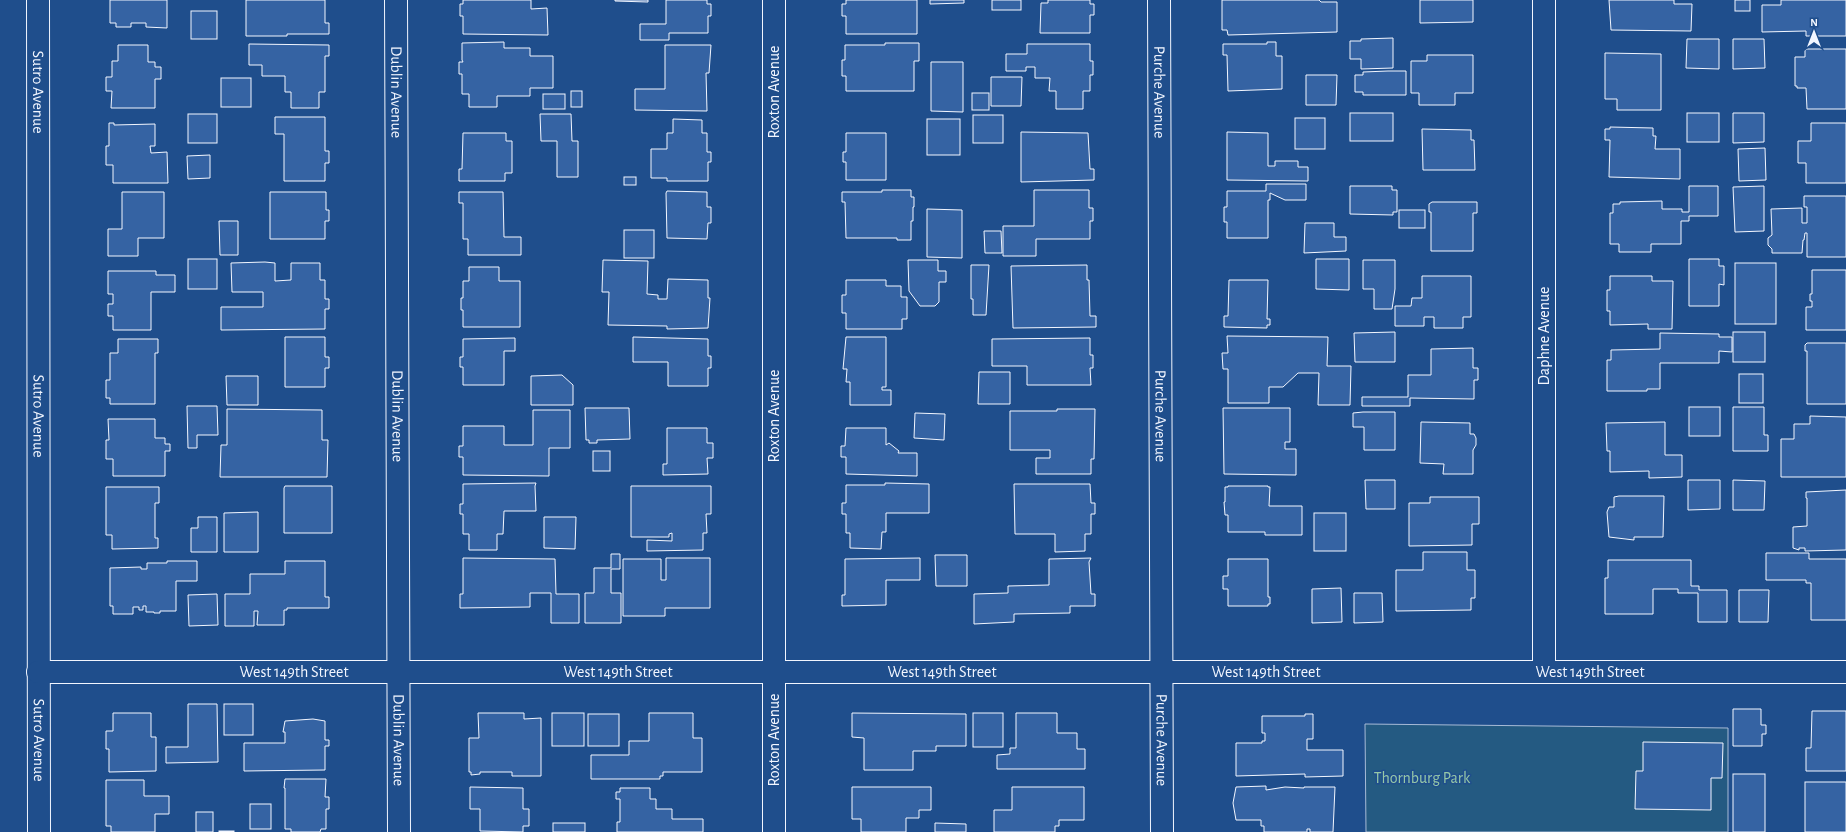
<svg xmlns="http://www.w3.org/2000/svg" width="1846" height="832" font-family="'Alegreya Sans',sans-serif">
  <rect width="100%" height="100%" fill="#1f4e8c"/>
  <path fill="#245a82" stroke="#a8bbd7" d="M1365 724 1728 728V832H1366Z"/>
  <g fill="#3563a3" stroke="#f2f6ff">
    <path d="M110 0H167V28L146 27V23H131V27H116V23H110Z"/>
    <path d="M246 0H325V23H329V34H287V36H246Z"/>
    <path d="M463 0H531V9L547 8 548 35 463 34V16H460V4H463Z"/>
    <path d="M615 0H648V2L615 1Z"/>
    <path d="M666 0H707V4H711V16H708V33H669V40H640V24H666Z"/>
    <path d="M846 0H917V34H846V16H842V4H846Z"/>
    <path d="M930 0H964V3L930 4Z"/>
    <rect x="992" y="0" width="29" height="10"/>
    <path d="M1048 0H1090V4H1094V15H1090V33H1040L1041 3H1048Z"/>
    <path d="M1222 0H1319L1321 2H1337V32L1228 35 1227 30H1222Z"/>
    <path d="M1420 0H1473V22L1420 23Z"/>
    <path d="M1609 0H1674V4H1692L1691 31 1611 30Z"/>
    <rect x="1735" y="0" width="15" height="11"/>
    <path d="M1781 0H1846V36H1806V31L1762 32V5H1781Z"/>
    <rect x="191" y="11" width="26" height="28"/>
    <path d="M1393 38V68L1361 69V59H1350V41H1361V39Z"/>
    <path d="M1687 39H1719V69L1686 68Z"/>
    <path d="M1733 39H1764L1765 68 1733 69Z"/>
    <path d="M504 42V48H530V56H553V88H530V96H497V107H469V94H462V74H459V62H463L462 60V43Z"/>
    <path d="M1267 42H1276V56H1282V89L1228 91 1227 55H1223V44H1267Z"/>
    <path d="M885 43H919V61H914V91H846V76H842V60H845V45H885Z"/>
    <path d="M249 44 329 45V56H325V92H319V108H291V92H285V76H262V65H249Z"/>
    <path d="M1027 44H1090V61H1093V75H1090V91H1083V109H1056V91H1049L1050 78H1035V67H1026V71H1006V54H1027Z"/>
    <path d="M118 45H148V62H155V67H161V79H155V108H111L112 91H106V77H112V61H118Z"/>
    <path d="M665 45H711L709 73H706L707 111 635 110V89H665Z"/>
    <path d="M1807 49H1846V109H1807L1806 88H1797V86H1795V57H1805V50Z"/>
    <path d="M1605 53 1661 54V110H1617V99H1605Z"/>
    <path d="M1427 55H1473V93H1455V105H1419V93H1411V61H1427Z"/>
    <path d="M931 62H963V112L931 111Z"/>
    <path d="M1388 71H1406V95H1363V92H1355V75H1363V72Z"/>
    <path d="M1306 75H1337L1336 105H1306Z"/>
    <path d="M991 77H1022L1021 106H991Z"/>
    <rect x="221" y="78" width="30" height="29"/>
    <rect x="571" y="91" width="11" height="16"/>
    <rect x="972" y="93" width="17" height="17"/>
    <rect x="543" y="94" width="22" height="15"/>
    <rect x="1350" y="113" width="43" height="28"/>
    <rect x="1687" y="113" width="32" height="29"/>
    <path d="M1733 113H1764V142L1733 143Z"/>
    <rect x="188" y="114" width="29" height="29"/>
    <path d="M540 114H571L572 141H578V177H557V141H541Z"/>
    <rect x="973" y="115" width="30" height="28"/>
    <path d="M275 117H325V151H329V163H325V181H284V134H275Z"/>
    <rect x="1295" y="118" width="30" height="31"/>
    <path d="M673 119 702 120V133H707V152H711V162H708V181H667V178H651V149H667V133H673Z"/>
    <rect x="927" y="119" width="33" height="36"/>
    <path d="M109 123H114V125L155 124V146H150L151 153 167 152 168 183H113V165H106V146H109Z"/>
    <path d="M1811 123H1846V183H1806V163H1798V141H1811Z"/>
    <path d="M1610 127 1653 128V136H1656L1655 149H1680V179L1609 177 1610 140H1605V129H1610Z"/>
    <path d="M1422 129 1471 130V140H1474L1475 170H1423Z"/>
    <path d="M1021 132 1088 133 1090 169H1094V180L1021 182Z"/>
    <path d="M1227 132 1268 133V166H1275V161H1298V167H1308V181L1227 180Z"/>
    <path d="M463 133H506V141H512V173H505V181H459V169H462Z"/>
    <path d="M846 133H886V180H846V162H843V152H846Z"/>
    <path d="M1765 148 1766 180 1739 181 1738 149Z"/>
    <path d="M210 155V178L188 179 187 156Z"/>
    <rect x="624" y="177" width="12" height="8"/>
    <path d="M1266 184H1306V200H1285L1270 193V200H1268V238H1227V222H1224V207H1227V191H1266Z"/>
    <path d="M1350 186H1392V190H1397V212H1393V215L1350 214Z"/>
    <path d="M1689 186H1718V216H1689V221H1681V244H1651V252H1619V244H1610V213H1613V204H1620V202L1662 201V209H1682V212H1689Z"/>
    <path d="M1764 186V231L1735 232 1733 187Z"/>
    <path d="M882 190H911V197H914V207H913V221H911V240H897V238H846L845 202H842V192H882Z"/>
    <path d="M1034 190H1089V208H1093V221H1090V239H1036V256H1003V226H1034Z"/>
    <path d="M667 191 707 192V207H711V223H708L707 239 667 238 666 193Z"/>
    <path d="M122 192H164V238H138V256H108V229H122Z"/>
    <path d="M270 192H326V210H329V221H325V239H270Z"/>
    <path d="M459 192H503L504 237H521V255H468V239H463V203H459Z"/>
    <path d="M1804 196H1846V257H1807V233H1805L1804 240H1803L1802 253H1772V249L1768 245V238L1772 235 1771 209 1802 208V223H1807V207H1804Z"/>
    <path d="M1432 202H1477V213H1473V251H1431V212H1429V204Z"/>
    <path d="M927 209 962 210V258L927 257Z"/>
    <rect x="1399" y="210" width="26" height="18"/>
    <path d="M219 221H238V255H220Z"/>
    <path d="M1305 223H1334V237H1346V251L1304 253Z"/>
    <rect x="624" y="230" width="30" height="28"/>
    <path d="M984 231H1001L1002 253H985Z"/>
    <rect x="188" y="259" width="29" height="30"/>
    <path d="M1316 259H1349V290L1316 289Z"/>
    <path d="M1689 259H1719V266H1724V285L1719 284V306H1689Z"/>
    <path d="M603 260 648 261 647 294 658 295V299H667L668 279 708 280V298H710L708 328 667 329V326L608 325 609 292H602Z"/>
    <path d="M908 260H938V271H946V282H939V302L935 306H920L909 291Z"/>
    <path d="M1363 260H1395V289L1392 309H1374V289H1363Z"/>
    <path d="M265 262 275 263V281L291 280V263H320V280H325V299H329V309H325V329L221 330V307H263V292H232L231 263Z"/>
    <rect x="1735" y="263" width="41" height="61"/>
    <path d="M971 265H989L986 315H973V299H971Z"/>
    <path d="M1087 265V280H1089L1090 316H1096V327L1013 328 1011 266Z"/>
    <path d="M469 267H499V281H520V327H463V310H461V298H463V281H469Z"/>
    <path d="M1812 270H1846V330H1806V307H1812V301H1810V294H1812Z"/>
    <path d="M108 271H156V275H175V292H151V330H113V316H108V304H113V294H108Z"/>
    <path d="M1422 276H1471V317H1463V328H1434V317H1424V326H1395V306H1411L1412 298H1422Z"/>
    <path d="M1610 276H1652V281H1673L1672 329H1648V324L1610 325V311H1607V290H1610Z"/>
    <path d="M846 280H886V286H901V297H907V319H902V329H846V313H842V295H846Z"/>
    <path d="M1229 280H1268L1267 319H1270V325H1267V328L1224 327V316H1228Z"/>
    <path d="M1395 332V362H1355L1354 333Z"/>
    <rect x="1733" y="332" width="32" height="30"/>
    <path d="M1660 333 1719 334V337H1732V352L1719 351V363H1660V389H1647V391H1607V360H1611V350L1660 349Z"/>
    <path d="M1227 336 1328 337 1327 366H1351L1350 405H1318L1319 373H1298L1283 387H1269V403H1228V369H1223L1222 353H1228Z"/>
    <path d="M285 337H325V357H329V368H325V387H285Z"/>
    <path d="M633 337 708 339V356H711V368H708V386H668V362H633Z"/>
    <path d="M846 337H886V387H882V390H891V405H850V382H846L847 369H843Z"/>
    <path d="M515 338V351H504V385H463V367H460V357H463V339Z"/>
    <path d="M1090 338V355H1093V368H1090L1091 385H1027V366H992V339Z"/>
    <path d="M118 339H158V353H155V404H110V398H106V380H110V353H118Z"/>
    <path d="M1807 343H1846V404H1807V351H1805V345Z"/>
    <path d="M1473 348V368H1478V380H1474V399L1410 398V406H1362V397H1408V375H1431V349Z"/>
    <path d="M979 372H1010V404H978Z"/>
    <rect x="1739" y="374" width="24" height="29"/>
    <path d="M562 375 573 385V405H531V376Z"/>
    <path d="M226 376H258V405H227Z"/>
    <path d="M187 406H217L218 435H197V448H188Z"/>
    <rect x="1689" y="407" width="31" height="29"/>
    <path d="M1733 407H1764V435H1768V451H1733Z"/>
    <path d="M585 408H629L630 439 597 440V443H589V440H586Z"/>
    <path d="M1223 408H1290V442H1285V449H1296V475L1224 474Z"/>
    <path d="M227 409 322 410V440H328L327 477H220L221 445H227Z"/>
    <path d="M1057 409H1095L1094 459H1091V474H1036V458H1050V450H1010V411H1057Z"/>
    <path d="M533 410H570V448H549V476L463 475V457H459V446H463V426H504V445H533Z"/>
    <path d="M1363 412H1395V450H1364V427H1353V413Z"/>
    <path d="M915 413 945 414 944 440 914 438Z"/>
    <path d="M1810 416 1846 417V477H1781V439H1794V424H1810Z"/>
    <path d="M108 419H155V438H165V444H170V451H165V476H113V459H106V440H109Z"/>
    <path d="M1421 422 1470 423V434H1474L1476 438V445L1473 450V474H1443L1444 464 1420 463Z"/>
    <path d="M1665 422V455H1682V477L1649 478V471L1610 472V451H1607L1606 423Z"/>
    <path d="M667 428H707V443H713V458H707L708 474 663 475V464H667Z"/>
    <path d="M846 428H886V445L889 443 899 451 898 453H917V476L846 474V457H841V446H845Z"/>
    <rect x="593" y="451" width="17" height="20"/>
    <path d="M1365 480H1395V509H1366Z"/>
    <path d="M1688 480H1720V509L1688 510Z"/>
    <path d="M1733 480 1765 481 1764 510H1733Z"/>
    <path d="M536 483 535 486 536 511H504L503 534H497V550H469V534H463V514H460V504H463V484Z"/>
    <path d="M885 483 929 484V513H886V532H882L881 549 850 548V533H846V514H842V503H846V485H885Z"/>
    <path d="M1014 484H1090L1091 503H1095V514H1091V534H1085V551L1055 552V534H1015Z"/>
    <path d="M285 486H332V533H284V488Z"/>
    <path d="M631 486H711V514H706L707 533H703V550L647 551V540L672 541V533L669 534V537H631Z"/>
    <path d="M1228 486H1268V487H1270L1269 506H1302V535H1265V532H1228V515H1225L1224 502H1225V487H1228Z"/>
    <path d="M106 487H159V503H155V538H158V548L112 549V535H106Z"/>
    <path d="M1846 490V550L1805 551V548H1799V550L1793 548V527L1807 526V498H1806V492Z"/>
    <path d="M1619 496H1664L1663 537H1634V540L1609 537 1607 512 1609 507H1614V497Z"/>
    <path d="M1430 497H1479V524H1472V545L1409 546V503H1430Z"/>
    <path d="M258 512V552H224V513Z"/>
    <rect x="1314" y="513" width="32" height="38"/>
    <path d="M198 517H217V552H191V528H198Z"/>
    <path d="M544 517H576L575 549 544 548Z"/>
    <path d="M1423 552H1467V570H1475V598H1471V610L1396 611V570H1423Z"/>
    <path d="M1766 553H1809V559H1846V620H1811V583H1806V580H1766Z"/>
    <path d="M611 554H620V569H611V593H621V623H585V593H594V568H611Z"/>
    <path d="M935 555H967V586H936Z"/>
    <path d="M463 558 555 559 556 594H579V623H551V593H530V607L460 608V594H463Z"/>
    <path d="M666 558H710V608H665V616H623V559H661V580H666Z"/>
    <path d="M920 558V580H886V605L842 606V595H845V559Z"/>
    <path d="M1091 558 1089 562 1091 594H1095V606H1070V613L1014 614V622L974 624V594L1008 593V586L1049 585V559Z"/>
    <path d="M1228 559H1268V597H1270V604H1268V606H1228V589H1223V576H1228Z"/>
    <path d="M1608 560H1691V586H1699V590H1727V622H1698V593H1678V589H1653V614H1605V578H1608Z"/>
    <path d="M167 561H197V581H176V611H160V613H154V612H146V606H143V610H139V607H133V614H113V606H110V568L141 567V569H147V563H167Z"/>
    <path d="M285 561H325V597H329V608H287V610H284V625H257L258 611H254V626H225V594H250V574H285Z"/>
    <path d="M1341 588 1342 622 1312 623V589Z"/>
    <path d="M1739 590H1769L1768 622H1739Z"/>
    <path d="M1354 593H1382L1383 622 1354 623Z"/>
    <path d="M217 594 218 625 189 626 188 595Z"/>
    <path d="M188 704H217L218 762 166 763V747H188Z"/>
    <rect x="224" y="704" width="29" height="31"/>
    <path d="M1733 709H1761V725H1766V734H1762V746H1733Z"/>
    <path d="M1812 711H1846V771H1806V748H1811Z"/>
    <path d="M113 713H151V737H156V771L109 772V749H106V731H113Z"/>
    <path d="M478 713H524V719L541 718V776H512V772H480V774L471 775V772H469V738H479Z"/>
    <rect x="552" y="713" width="32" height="33"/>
    <path d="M649 713H693V738H702V772H663V776H660V779H591V755H629V741H649Z"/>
    <path d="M852 713 966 714V746H936V751H913V770H864V738L852 737Z"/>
    <rect x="973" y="713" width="30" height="34"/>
    <path d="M1016 713H1057V733H1077V749H1085V769H997V755L1010 754V748H1016Z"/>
    <rect x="588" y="714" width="31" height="32"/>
    <path d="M1305 714H1313V739H1307V750H1343V776L1305 777V774L1236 776V743H1262V741H1265V733H1262V716H1305Z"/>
    <path d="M313 719 325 721V740H329V746H325V770L244 771V743H285V732H283L285 721Z"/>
    <path d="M1643 742 1723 743 1722 778H1711V810L1635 809 1636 771H1643Z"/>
    <rect x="1733" y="774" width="32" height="58"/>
    <path d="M285 779H326L325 797H329V809H326V829H321L320 832H291V829H285V788H284Z"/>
    <path d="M106 780H144V796H169V814H155V832H111V826H106Z"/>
    <rect x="1805" y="782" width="41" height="50"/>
    <path d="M1266 786V790L1285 787 1304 788V787H1335L1333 832H1310V829H1307V832H1264V826H1261V820H1236L1233 803 1236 787Z"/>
    <path d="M470 787 523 788V809H529V826H523V832L480 831V809H470Z"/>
    <path d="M852 787H931V810H919V818H906V832H861V819H852Z"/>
    <path d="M1012 787H1084V820H1059V826H1055V832H994V810H1012Z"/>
    <path d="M620 788H650V799H656V809H672V819H703V832H617V822H620V799H616V792H620Z"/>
    <rect x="250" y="804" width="21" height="25"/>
    <rect x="196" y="812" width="17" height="20"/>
    <rect x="553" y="823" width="32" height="9"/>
    <path d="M935 823 966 824V832H935Z"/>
    <rect x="219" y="831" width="15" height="1"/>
  </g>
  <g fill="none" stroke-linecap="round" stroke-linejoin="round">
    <defs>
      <g id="minor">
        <path id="s1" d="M38 0 39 832"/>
        <path id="s2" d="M396 0 399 832"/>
        <path d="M774 0V832"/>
        <path id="s3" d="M1159 0 1162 832"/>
        <path d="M1544 0V672"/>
        <path id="s4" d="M38 672H1846"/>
      </g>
    </defs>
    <use href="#minor" stroke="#f2f6ff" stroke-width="24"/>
    <use href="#minor" stroke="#1f4e8c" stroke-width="22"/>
  </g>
  <g text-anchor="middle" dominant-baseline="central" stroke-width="3" stroke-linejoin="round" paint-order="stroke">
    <g font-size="16" fill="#f2f6ff" stroke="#1f4e8c">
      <text stroke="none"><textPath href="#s1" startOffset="92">Sutro Avenue</textPath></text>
      <text stroke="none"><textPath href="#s2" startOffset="92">Dublin Avenue</textPath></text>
      <text transform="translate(774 92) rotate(-90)">Roxton Avenue</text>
      <text stroke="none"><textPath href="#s3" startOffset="92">Purche Avenue</textPath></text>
      <text transform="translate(1544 336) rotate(-90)">Daphne Avenue</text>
      <text stroke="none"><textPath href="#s1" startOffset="416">Sutro Avenue</textPath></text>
      <text stroke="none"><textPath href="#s2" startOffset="416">Dublin Avenue</textPath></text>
      <text transform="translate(774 416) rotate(-90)">Roxton Avenue</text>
      <text stroke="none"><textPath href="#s3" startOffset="416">Purche Avenue</textPath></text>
      <text stroke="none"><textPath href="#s4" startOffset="256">West 149th Street</textPath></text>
      <text stroke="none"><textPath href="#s4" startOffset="580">West 149th Street</textPath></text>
      <text stroke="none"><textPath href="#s4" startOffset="904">West 149th Street</textPath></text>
      <text stroke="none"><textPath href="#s4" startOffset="1228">West 149th Street</textPath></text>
      <text stroke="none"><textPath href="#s4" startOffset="1552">West 149th Street</textPath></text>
      <text stroke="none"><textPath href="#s1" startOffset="740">Sutro Avenue</textPath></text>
      <text stroke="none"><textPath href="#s2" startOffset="740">Dublin Avenue</textPath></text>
      <text transform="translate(774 740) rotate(-90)">Roxton Avenue</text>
      <text stroke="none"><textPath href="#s3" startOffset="740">Purche Avenue</textPath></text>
    </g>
    <g font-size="16" fill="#97c8a6" stroke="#1f4e8c">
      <text x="1422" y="778">Thornburg Park</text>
    </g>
  </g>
  <g transform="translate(1814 32)" stroke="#1f4e8c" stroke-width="3" paint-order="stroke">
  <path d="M0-3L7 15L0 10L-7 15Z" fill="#f2f6ff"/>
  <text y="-6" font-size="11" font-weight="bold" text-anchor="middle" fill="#f2f6ff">N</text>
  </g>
</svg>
